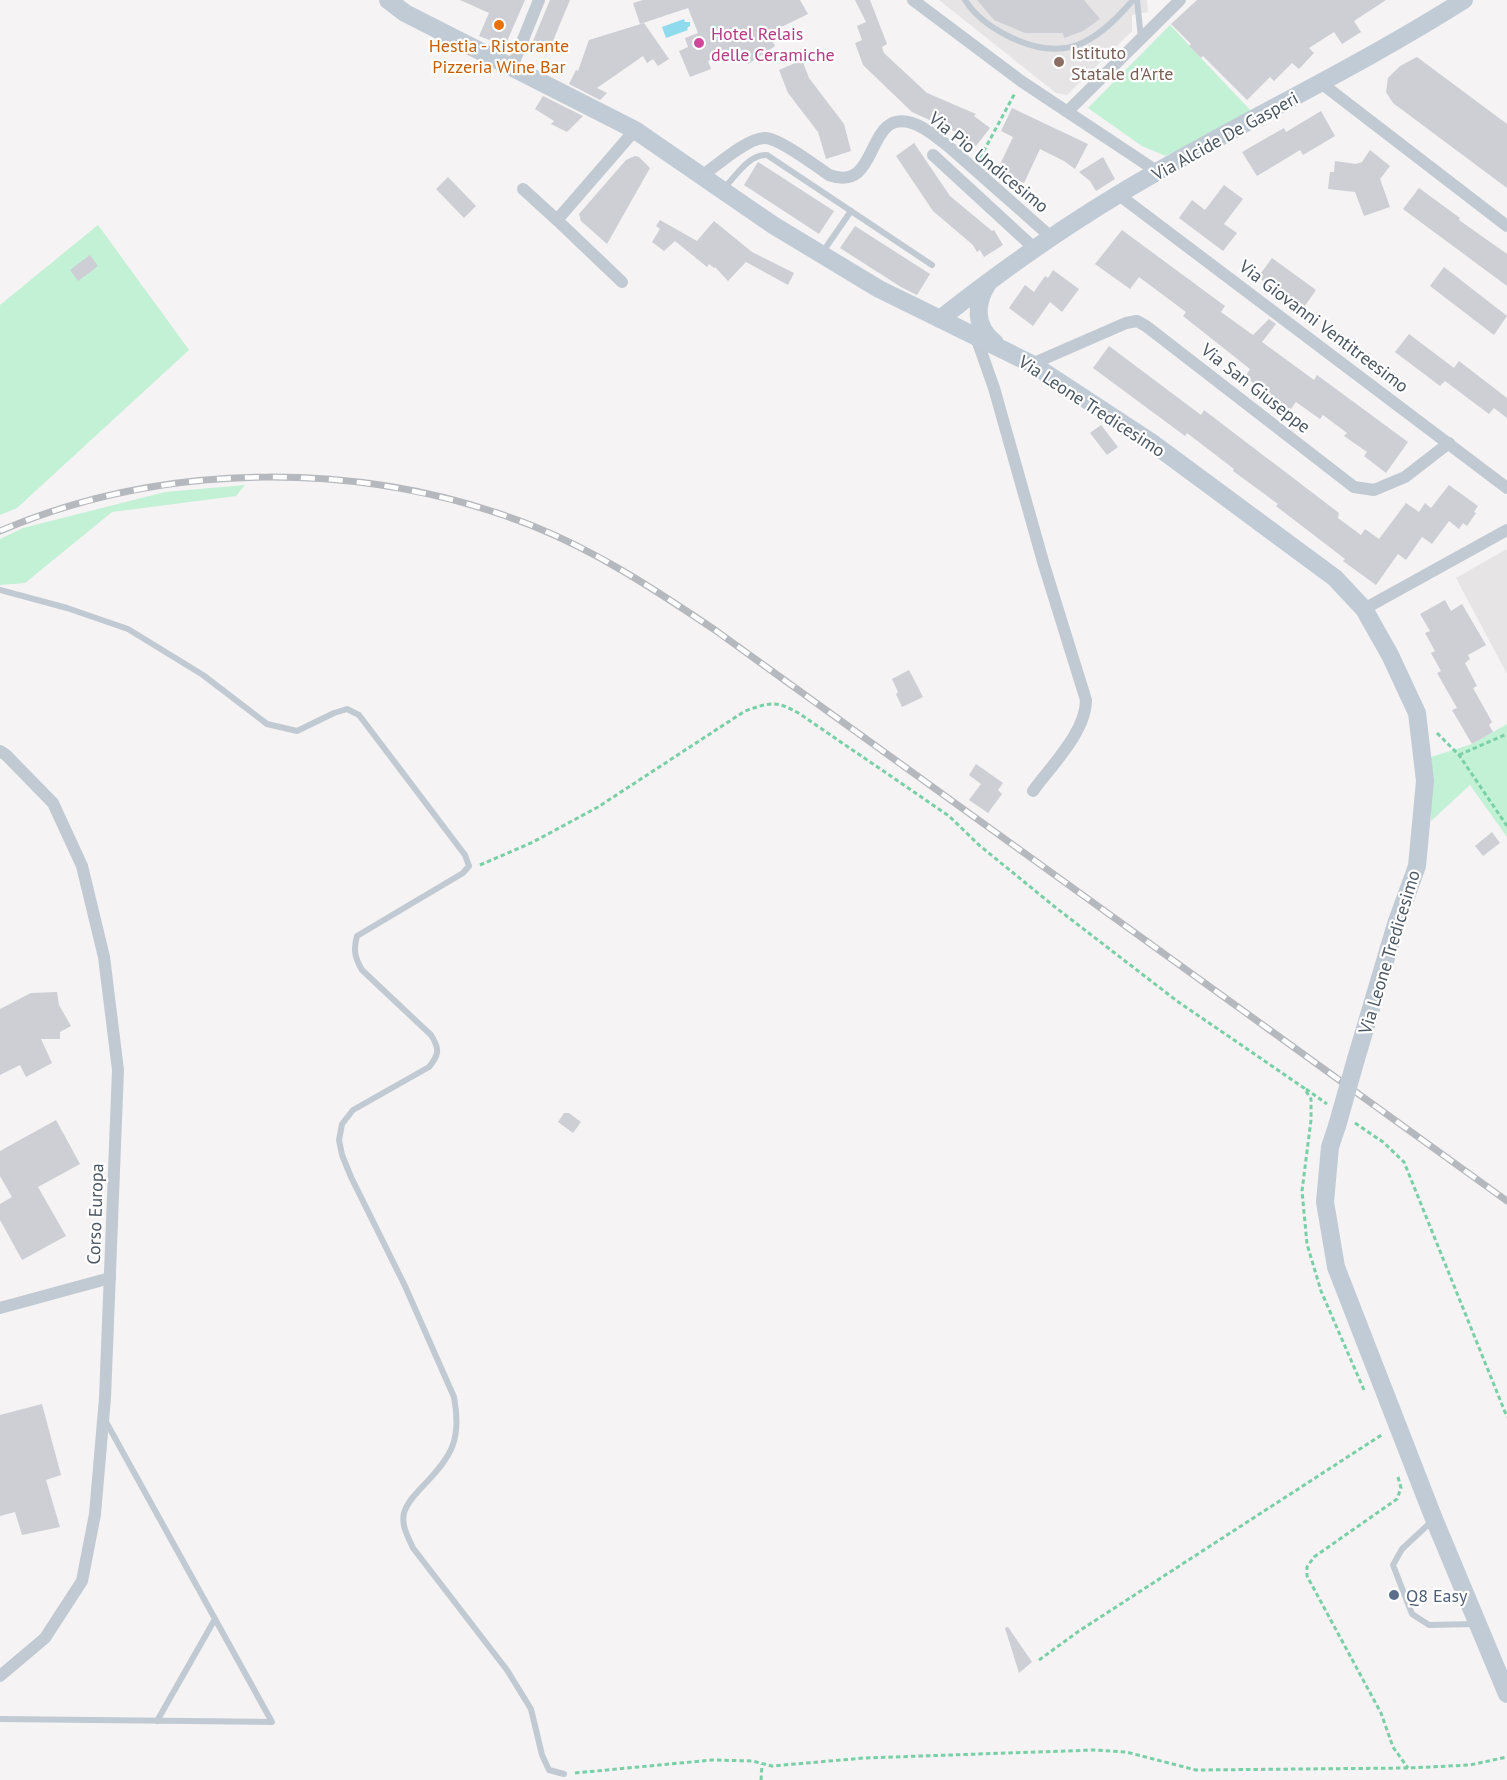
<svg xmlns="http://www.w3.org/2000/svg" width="1507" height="1780" font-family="'PT Sans',sans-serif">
  <rect width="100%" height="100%" fill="#f5f3f3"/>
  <g fill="#e6e4e5">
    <path d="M939 0H1147L1148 12 1132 15V31L1067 95 1056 93Z"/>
    <path d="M1507 549V674L1456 578Z"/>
  </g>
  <g fill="#c3f1d5">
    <path d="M1170 25 1251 111 1166 156 1142 146 1088 108Z"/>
    <path d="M98 225 189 350 17 508 0 515V305Z"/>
    <path d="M245 485 236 496 112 512 25 583 0 585V539L23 528 165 492Z"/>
    <path d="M1507 724V837L1470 785 1431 821V757L1472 744Z"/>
  </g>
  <path fill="#90daee" d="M684 19 685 22H690V26L687 28 688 30 666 38 662 27Z"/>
  <g fill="#cdcfd5">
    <path d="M460 0H525L505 46 479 36 489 13Z"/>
    <path d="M550 0H570L547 55 530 48Z"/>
    <path d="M643 0H800L808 14 769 33 775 46 748 64 740 48 708 61 711 69 690 77 679 51 688 47 685 38 698 33 688 8 640 24 633 3Z"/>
    <path d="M855 0H870L887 44 882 47 884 53 927 93 976 114 974 116 990 128 976 146 958 133 912 112 863 65 855 43 862 40 857 26 866 22Z"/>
    <path d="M977 0H1084L1100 19 1083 31 1064 38 1063 33H1025L994 20Z"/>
    <path d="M1197 0H1386L1354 21 1361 32 1342 44 1334 32 1309 48 1314 53 1299 69 1292 63 1274 81 1270 77 1247 100 1203 56 1201 58 1189 46 1191 44 1171 24Z"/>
    <path d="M644 23 669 59 658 66 653 59 647 63 643 56 597 88 607 93 600 100 569 84 576 70 578 71 589 40Z"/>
    <path d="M1417 57 1507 124V188L1393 103 1386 92 1388 78 1400 66Z"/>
    <path d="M802 60 809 78 844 124 851 151 826 159 818 132 788 93 779 70Z"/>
    <path d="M543 96 583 116 567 132 551 124 554 121 535 109Z"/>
    <path d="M1012 108 1088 144 1075 169 1064 161 1040 149 1024 183 997 171 1013 137 1001 131Z"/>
    <path d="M1321 111 1335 136 1303 155 1300 150 1257 176 1242 152 1284 128 1286 132Z"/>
    <path d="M914 143 950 196 992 231 994 230 1003 245 984 257 980 250 977 252 973 245 933 211 896 156Z"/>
    <path d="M1370 150 1390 166 1380 179 1390 207 1364 216 1355 192 1328 189 1330 172H1334L1335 161 1356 164 1362 162Z"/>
    <path d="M635 156 639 157 650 168 607 244 581 221 579 214 626 160Z"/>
    <path d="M1103 157 1115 179 1096 191 1090 181 1079 172Z"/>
    <path d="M758 162 834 211 819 234 744 185Z"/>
    <path d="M448 177 476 206 464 218 436 189Z"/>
    <path d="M1224 185 1243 199 1224 224 1237 233 1223 251 1179 218 1192 200 1205 210Z"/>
    <path d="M1419 188 1460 218 1459 220 1507 254V286L1403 209Z"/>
    <path d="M660 220 697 241 714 221 752 252 794 273 788 285 746 262 728 281 715 267 714 268 709 264 707 267 675 241 664 251 652 242 660 229 656 226Z"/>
    <path d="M855 226 930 274 917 295 901 287 840 248Z"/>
    <path d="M1122 230 1225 306 1221 312 1253 335 1269 319 1276 324 1262 342 1314 380 1317 375 1408 442 1386 473 1364 456 1367 452 1344 436 1347 433 1323 415 1320 419 1296 402 1290 410 1245 377 1250 369 1183 316 1186 312 1139 277 1130 289 1095 264Z"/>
    <path d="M90 255 98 266 78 281 70 270Z"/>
    <path d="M1272 258 1316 290 1302 310 1258 277Z"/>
    <path d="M1444 267 1507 316 1494 335 1430 286Z"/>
    <path d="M1053 270 1079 289 1062 312 1050 302 1033 326 1009 308 1025 285 1034 292 1045 276 1048 278Z"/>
    <path d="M1409 334 1454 368 1459 361 1507 398V418L1494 408 1489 414 1445 381 1440 386 1395 352Z"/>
    <path d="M1109 346 1201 415 1204 410 1339 513 1338 518 1361 535 1365 529 1379 539 1406 503 1419 512 1425 503 1431 508 1449 485 1478 506 1474 512 1476 513 1467 526 1463 523 1459 529 1449 521 1432 544 1422 537 1406 560 1398 554 1376 585 1343 561 1345 559 1276 506 1278 504 1233 471 1234 469 1187 433 1185 436 1093 368Z"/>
    <path d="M1101 425 1118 447 1107 455 1090 433Z"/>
    <path d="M1445 600 1451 611 1462 604 1486 645 1468 655 1470 659 1465 663 1477 686 1473 688 1492 722 1489 725 1493 732 1472 744 1452 710 1457 708 1437 673 1441 671 1431 653 1435 651 1425 633 1430 631 1420 614Z"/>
    <path d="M909 670 923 697 902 707 896 694 898 692 892 679Z"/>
    <path d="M976 764 1003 783 998 790 1002 794 988 813 969 800 981 784 969 775Z"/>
    <path d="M1492 832 1500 843 1483 856 1475 846Z"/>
    <path d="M57 992 59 1005 71 1026 60 1032V1039H41L52 1063 26 1077 20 1065 0 1075V1009L31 993Z"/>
    <path d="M564 1113H569L581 1122 573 1133 558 1122Z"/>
    <path d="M56 1120 80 1164 38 1187 66 1236 22 1260 0 1220V1204L12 1197 0 1176V1151Z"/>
    <path d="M42 1404 61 1475 46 1480 60 1527 22 1535 15 1512 0 1516V1415Z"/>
    <path d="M1008 1627 1032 1662 1019 1673 1005 1628Z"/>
  </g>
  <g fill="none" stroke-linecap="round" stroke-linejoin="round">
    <g stroke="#7ad0a6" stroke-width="3" stroke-dasharray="4.5 3" stroke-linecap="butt">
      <path d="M980 158 1015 93"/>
      <path d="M1437 733 1459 755 1507 826"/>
      <path d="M1459 755 1507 734"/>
      <path d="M480 865 533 842 598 807 745 711C771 702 776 700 800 714L949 816 979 845 1055 907 1177 1001 1304 1088 1311 1099V1120L1302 1191 1307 1244 1321 1291 1364 1390"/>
      <path d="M1306 1089 1327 1104"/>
      <path d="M1355 1123 1383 1142 1404 1162 1507 1417"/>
      <path d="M1398 1477 1401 1488 1397 1499 1314 1557 1307 1567V1576L1381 1713 1393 1747 1408 1768"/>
      <path d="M1039 1660 1079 1631 1383 1434"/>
      <path d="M575 1773 712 1760 752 1761 772 1766 864 1758 1094 1750 1126 1752 1196 1770 1408 1768 1470 1765 1507 1757"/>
      <path d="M761 1780 762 1764"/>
    </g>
    <g stroke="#c1cad2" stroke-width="6">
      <path d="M965 0C975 16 992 28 1008 36 1064 64 1095 44 1133 0"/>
      <path d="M1137 0 1141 38"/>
      <path d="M724 188C736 176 749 154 767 155L851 211"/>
      <path d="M822 253 851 211 932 265"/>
      <path d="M0 590 67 608 128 629 203 675 267 724 297 731 334 713 347 709 359 715 465 855 469 866 463 873 357 936C353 950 355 958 362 970L431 1035C440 1049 439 1055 429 1067L353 1110 342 1124 339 1140 342 1155 351 1177 405 1286 454 1397C462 1440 452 1456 422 1487 415 1495 407 1502 404 1513 401 1525 408 1537 413 1548L507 1670 531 1709 542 1755 549 1770 564 1774"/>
      <path d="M1432 1521 1402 1549 1393 1565 1412 1614 1429 1625 1476 1624"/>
      <path d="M0 1719 272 1722 105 1420"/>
      <path d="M157 1721 215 1619"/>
    </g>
    <g stroke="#c1cad2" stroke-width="12">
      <path d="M913 0 1021 81 1158 172"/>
      <path d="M512 67 539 0"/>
      <path d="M1321 83 1507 226"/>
      <path d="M1068 111 1180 0"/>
      <path d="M933 155 1034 248"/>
      <path d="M702 176C716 166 747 138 765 138 779 138 816 166 829 175 881 194 864 108 912 123 926 127 937 138 948 146L1051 237"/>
      <path d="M523 189 557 220 635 130"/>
      <path d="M1119 195 1507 488"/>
      <path d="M557 220 622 282"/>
      <path d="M976 337 994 388 1044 565 1086 700C1086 732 1051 766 1033 791"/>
      <path d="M1032 364 1126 323 1137 321 1146 326 1354 487 1374 490 1405 477 1449 443"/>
      <path d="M1364 609 1507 530"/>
      <path d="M0 751 6 755 53 803 82 866 104 957 118 1070 105 1398 95 1514 82 1581 45 1638 0 1676"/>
      <path d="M0 1308 110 1278"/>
    </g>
    <g stroke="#c1cbd6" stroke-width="18">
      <path d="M388 0 405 13 635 130 773 225 879 289 1032 364 1151 442 1335 578 1364 609 1390 655 1417 713 1425 781 1417 866 1396 924 1356 1059"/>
      <path d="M988 283C975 303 974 327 995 343"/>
      <path d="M940 319C997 274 1056 232 1119 194 1232 126 1352 71 1464 0"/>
      <path d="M1337 1126 1330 1147 1325 1202 1336 1267 1434 1519 1507 1694"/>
    </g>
    <defs>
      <path id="rail" d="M0 531C166 460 366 460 533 526 598 552 657 591 715 630L1507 1201"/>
    </defs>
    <use href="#rail" stroke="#b5b8bd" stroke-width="7"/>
    <use href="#rail" stroke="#fff" stroke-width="4.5" stroke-dasharray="14" stroke-linecap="butt"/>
    <path stroke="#c1cbd6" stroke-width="18" d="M1337 1126 1356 1059"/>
  </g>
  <circle fill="#e8710a" stroke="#fff" stroke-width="2" cx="499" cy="25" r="6"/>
  <circle fill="#d1479c" stroke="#fff" stroke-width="2" cx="699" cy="43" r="6"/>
  <circle fill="#8d6e63" stroke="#fff" stroke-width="2" cx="1059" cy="62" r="6"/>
  <circle fill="#5c6f8a" stroke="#fff" stroke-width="2" cx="1394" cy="1595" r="6"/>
  <g text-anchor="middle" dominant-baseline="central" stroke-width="4.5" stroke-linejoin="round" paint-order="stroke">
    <g font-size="18" fill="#b23c85" stroke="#fff" text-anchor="start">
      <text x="711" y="33">Hotel Relais<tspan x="711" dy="21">delle Ceramiche</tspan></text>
    </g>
    <g font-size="18" fill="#c56008" stroke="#fff">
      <text x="499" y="45">Hestia - Ristorante<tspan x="499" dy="21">Pizzeria Wine Bar</tspan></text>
    </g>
    <g font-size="18" fill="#785e54" stroke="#fff" text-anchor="start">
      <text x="1071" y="52">Istituto<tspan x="1071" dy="21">Statale d'Arte</tspan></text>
    </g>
    <g font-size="18" fill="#4a5661" stroke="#fff">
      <text transform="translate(1225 136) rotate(-29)">Via Alcide De Gasperi</text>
      <text transform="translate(989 162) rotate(39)">Via Pio Undicesimo</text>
      <text transform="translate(1324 326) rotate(37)">Via Giovanni Ventitreesimo</text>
      <text transform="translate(1256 388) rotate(38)">Via San Giuseppe</text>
      <text transform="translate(1092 406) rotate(33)">Via Leone Tredicesimo</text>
      <text transform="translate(1389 952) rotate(-73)">Via Leone Tredicesimo</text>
      <text transform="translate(95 1214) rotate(-88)">Corso Europa</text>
    </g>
    <g font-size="18" fill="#4e5e75" stroke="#fff" text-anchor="start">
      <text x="1406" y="1595">Q8 Easy</text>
    </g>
  </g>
</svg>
